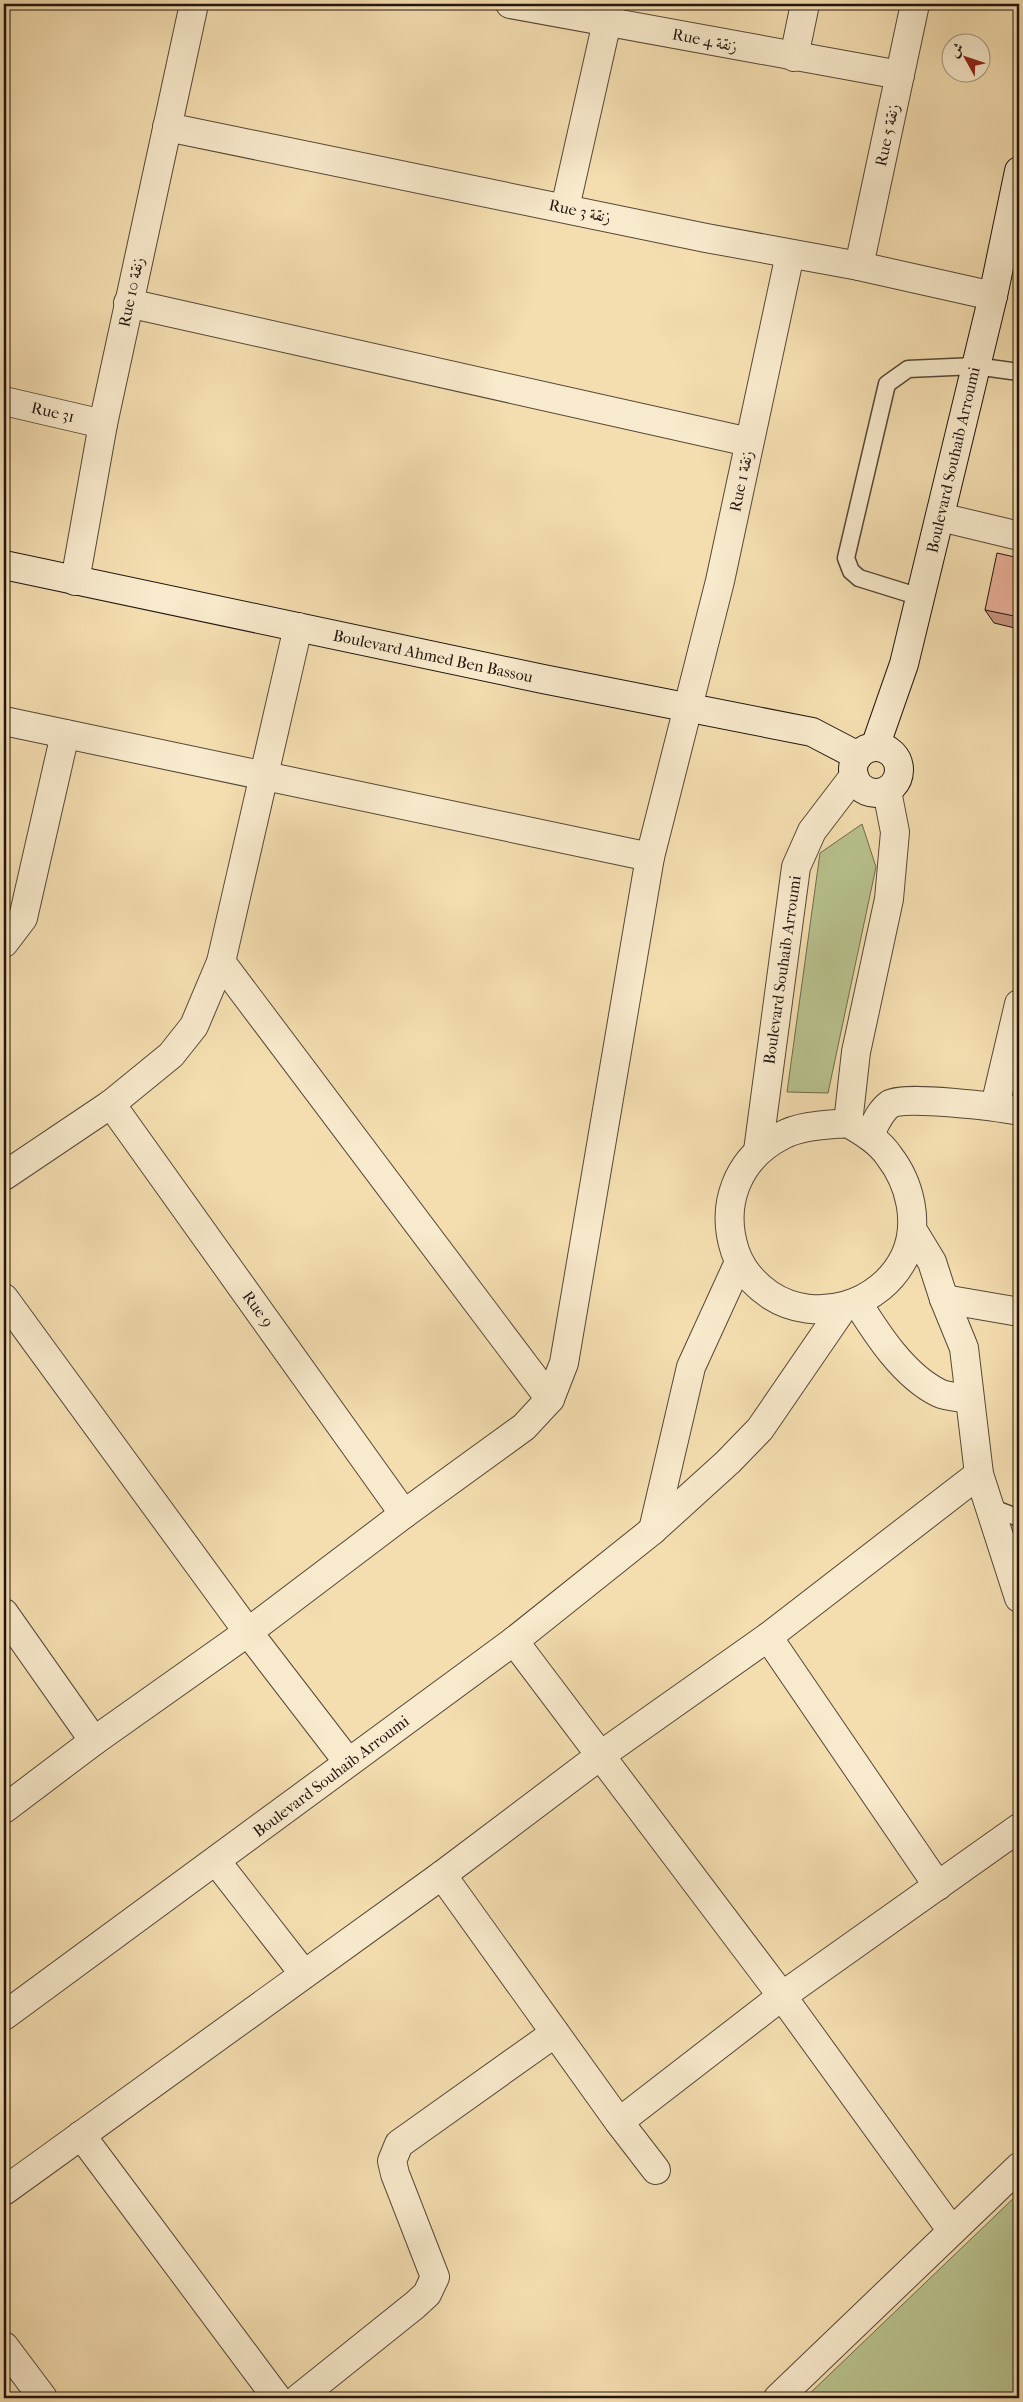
<svg xmlns="http://www.w3.org/2000/svg" width="1023" height="2402" font-family="'IM FELL French Canon',Amiri,serif">
  <rect width="100%" height="100%" fill="#f4deb0"/>
  <filter id="stains"><feTurbulence type="fractalNoise" baseFrequency=".004" numOctaves="4"/><feColorMatrix values="0 0 0 0 .2 0 0 0 0 .09 0 0 0 0 .02 0 0 0 .5 -.17"/></filter>
  <radialGradient id="worn" r=".72"><stop offset=".6" stop-color="#630" stop-opacity="0"/><stop offset="1" stop-color="#630" stop-opacity=".3"/></radialGradient>
  <g fill="#b8c28e" stroke="#6c6c4f">
    <path d="M862 824 876 867 828 1093 787 1092 820 853Z"/>
    <path d="M1019 2193V2398H805Z"/>
  </g>
  <g fill="none" stroke-linecap="round" stroke-linejoin="round">
    <defs>
      <g id="lane">
        <path d="M920 597 859 578 851 571 846 558 887 384 908 369 975 366 1019 372"/>
        <path d="M990 1507 1019 1518"/>
      </g>
      <g id="street">
        <path d="M510 4 900 75"/>
        <path d="M794 57 805 4"/>
        <path d="M167 127 706 238 859 266 993 296"/>
        <path d="M565 208 611 4"/>
        <path d="M859 266 915 4"/>
        <path d="M128 303 749 442"/>
        <path d="M4 401 103 424"/>
        <path d="M940 517 1019 536"/>
        <path d="M75 581 103 424 194 4"/>
        <path d="M4 721 650 857"/>
        <path d="M4 943 23 918 65 734"/>
        <path d="M221 962 550 1399"/>
        <path d="M111 1104 404 1514"/>
        <path d="M995 1106 1019 1004"/>
        <path d="M848 1123C863 1132 879 1141 889 1156 910 1183 920 1223 905 1256 881 1306 816 1325 770 1295 754 1284 741 1269 735 1251 720 1205 737 1159 781 1136 801 1125 826 1125 848 1123Z"/>
        <path d="M848 1123 856 1052 889 899 895 832 887 791"/>
        <path d="M869 1136C875 1125 879 1112 890 1104 903 1095 999 1107 1019 1111"/>
        <path d="M758 1151 796 867 812 831 854 776"/>
        <path d="M4 1176 111 1104 171 1055 194 1026 221 962 298 627"/>
        <path d="M912 1229 932 1262 944 1299 964 1348 979 1474 1019 1598"/>
        <path d="M4 1298 248 1632 348 1762"/>
        <path d="M944 1299 1019 1312"/>
        <path d="M857 1302C877 1334 904 1376 939 1393 947 1397 960 1397 969 1399"/>
        <path d="M653 1530 691 1367 739 1262"/>
        <path d="M4 1613 94 1741"/>
        <path d="M768 1637 938 1886"/>
        <path d="M514 1641 782 1996 952 2231"/>
        <path d="M4 1809 94 1741 248 1632 404 1514 524 1427 550 1399 564 1363 650 857 720 581 790 254"/>
        <path d="M216 1861 304 1974"/>
        <path d="M442 1875 619 2122 656 2170"/>
        <path d="M4 2016 514 1641 653 1530 728 1462 760 1429 843 1308"/>
        <path d="M619 2122 782 1996 1019 1828"/>
        <path d="M81 2135 277 2398"/>
        <path d="M4 2191 442 1875 601 1755 768 1637 979 1474"/>
        <path d="M4 2346 43 2398"/>
        <path d="M299 2398 415 2305 427 2294 435 2277 395 2174 392 2161 399 2144 555 2033"/>
        <path d="M778 2398 1019 2167"/>
      </g>
      <g id="secondary">
        <path d="M4 565 543 679 812 732 858 756"/>
        <circle cx="876" cy="770" r="23"/>
        <path d="M875 747 904 664 993 296 1019 171"/>
      </g>
    </defs>
    <use href="#lane" stroke="#564738" stroke-width="19"/>
    <use href="#street" stroke="#564738" stroke-width="30"/>
    <use href="#secondary" stroke="#211510" stroke-width="30"/>
    <use href="#lane" stroke="#f8eacc" stroke-width="16"/>
    <use href="#street" stroke="#f8eacc" stroke-width="28"/>
    <use href="#secondary" stroke="#f8eacc" stroke-width="28"/>
  </g>
  <path fill="#c89682" stroke="#211510" d="M1019 558V629L994 623 985 610Z"/>
  <path fill="#e8af97" stroke="#211510" d="M997 553 1019 558V617L985 610Z"/>
  <g text-anchor="middle" dominant-baseline="central" stroke-width="4" stroke-linejoin="round" paint-order="stroke">
    <g font-size="16" fill="#211510" stroke="#f8eacc">
      <text transform="translate(705 40) rotate(11)">Rue 4 زنقة</text>
      <text transform="translate(887 135) rotate(-78)">Rue 5 زنقة</text>
      <text transform="translate(580 211) rotate(12)">Rue 3 زنقة</text>
      <text transform="translate(131 292) rotate(-78)">Rue 10 زنقة</text>
      <text transform="translate(53 412) rotate(13)">Rue 31</text>
      <text transform="translate(953 460) rotate(-77)">Boulevard Souhaib Arroumi</text>
      <text transform="translate(741 481) rotate(-78)">Rue 1 زنقة</text>
      <text transform="translate(433 656) rotate(12)">Boulevard Ahmed Ben Bassou</text>
      <text transform="translate(782 970) rotate(-82)">Boulevard Souhaib Arroumi</text>
      <text transform="translate(258 1309) rotate(54)">Rue 9</text>
      <text transform="translate(331 1776) rotate(-37)">Boulevard Souhaib Arroumi</text>
    </g>
  </g>
  <rect width="1023" height="2402" fill="none" stroke="#f4deb0" stroke-width="20"/>
  <rect x="5" y="5" width="1013" height="2392" fill="none" stroke="#211510" stroke-width="2.5"/>
  <rect x="10" y="10" width="1003" height="2382" fill="none" stroke="#211510"/>
  <g transform="translate(966 58) rotate(310)"><circle r="24" fill="#f8eacc" stroke="#a29581"/>
  <path d="M0-4L9 19L0 12L-9 19Z" fill="#8f2418"/>
  <text y="-8" font-size="14" font-weight="bold" text-anchor="middle" fill="#211510">ش</text>
  </g>
  <rect width="100%" height="100%" filter="url(#stains)"/>
  <rect width="100%" height="100%" fill="url(#worn)"/>
</svg>
